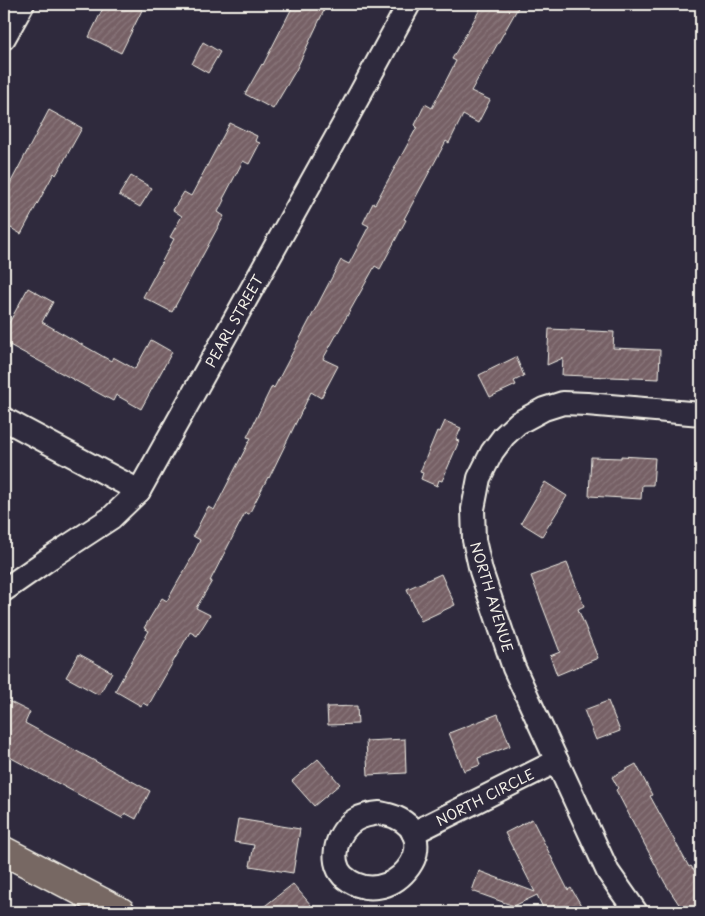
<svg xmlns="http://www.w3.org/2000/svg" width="705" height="916" font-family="'Playpen Sans',sans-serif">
  <defs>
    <pattern id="building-hatch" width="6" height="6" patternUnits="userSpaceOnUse" patternTransform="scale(1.25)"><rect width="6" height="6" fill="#766065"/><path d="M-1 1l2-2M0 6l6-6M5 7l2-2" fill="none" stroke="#8a777b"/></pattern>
  </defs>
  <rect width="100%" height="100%" fill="#2f2a3d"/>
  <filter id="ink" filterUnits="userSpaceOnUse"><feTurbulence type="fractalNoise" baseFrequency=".02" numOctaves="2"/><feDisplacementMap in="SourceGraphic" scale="10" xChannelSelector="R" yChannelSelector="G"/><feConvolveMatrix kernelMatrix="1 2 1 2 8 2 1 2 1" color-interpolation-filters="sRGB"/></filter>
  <g filter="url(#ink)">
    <g fill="url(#building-hatch)" stroke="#f4f1e8">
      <path d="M105 4H145L121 53 89 37Z"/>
      <path d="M294 4H327L296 70 273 109 245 94 262 64 263 65Z"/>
      <path d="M483 4H520L471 91 490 100 478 123 463 115 449 143 446 141 404 219 406 220 380 269 375 266 323 359 338 366 321 398 311 392 269 478 268 477 249 514 245 513 210 581H212L196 608 210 615 197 636 190 632 148 706 143 703 141 706 115 691 149 631 144 628 162 598 167 601 191 559 200 540 193 536 208 507 214 510 251 438 247 437 272 386 274 388 341 260 349 264 369 226 363 223 373 203 375 204 417 127 415 125 425 104 432 108 456 61 452 59Z"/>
      <path d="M203 42 220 52 208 73 192 64Z"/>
      <path d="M49 110 82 128 56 175 54 173 21 234 4 224V195Z"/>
      <path d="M230 123 257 136 255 141 260 143 249 164 243 161 223 199 224 200 218 212 224 216 172 312 143 297 174 239 170 237 182 216 173 210 184 192 191 196Z"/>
      <path d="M131 176 152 188 140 207 119 195Z"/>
      <path d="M28 288 53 302 42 322 111 361 113 357 135 369 151 340 172 352 141 409 116 395 113 401 4 342V332Z"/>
      <path d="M549 329 614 332 613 348 660 350 659 379 562 375 563 358 547 365Z"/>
      <path d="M516 357 524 376 514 381 516 385 490 397 479 375Z"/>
      <path d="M445 421 461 428 456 440 459 441 442 481 439 480 437 486 421 479 423 473 420 472 437 431 440 432Z"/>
      <path d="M621 456 655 458 653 485H642L641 499 589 496 591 457 621 458Z"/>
      <path d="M545 482 567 496 542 536 521 523Z"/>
      <path d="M567 563 584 606 578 609 598 658 557 675 550 656 560 652 531 576Z"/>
      <path d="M441 574 455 605 421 621 407 589Z"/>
      <path d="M79 654 112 672 99 695 66 677Z"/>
      <path d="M4 699 30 712 25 723 150 791 136 819 125 813 122 818 4 754Z"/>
      <path d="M608 701 620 731 596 740 584 710Z"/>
      <path d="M357 706 358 724 328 725 327 707Z"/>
      <path d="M498 714 510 746 478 758 480 765 464 771 449 733Z"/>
      <path d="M405 739 406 773 368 775 366 741Z"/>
      <path d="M318 759 340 784 314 806 292 781Z"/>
      <path d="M636 764 652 795 650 796 689 867 691 866 701 880V904L689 912H684L665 883 616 790 618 788 612 777Z"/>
      <path d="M238 819 300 829 293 873 250 866 254 845 234 842Z"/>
      <path d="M532 819 568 890 571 888 585 912H545L537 895 514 906 472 891 479 871 535 892 505 833Z"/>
      <path d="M293 884 317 912H257Z"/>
    </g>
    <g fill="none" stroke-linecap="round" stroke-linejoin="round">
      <defs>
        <g id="minor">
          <path d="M4 38 23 4"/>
          <path d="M4 419 139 491"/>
          <path d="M4 590 50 558 111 518 139 491 347 118 409 4"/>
          <path d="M380 813C385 814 390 815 395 817 449 840 389 916 343 876 328 860 337 831 355 820 363 815 371 814 380 813Z"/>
          <path d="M413 833 557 761"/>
          <path d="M636 912 608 872 514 668 481 571 474 540 473 509 479 478 492 452 504 436 518 423 544 409 563 403 587 404 701 414"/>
        </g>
        <path id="major" d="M4 851 121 912"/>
      </defs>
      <use href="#minor" stroke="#f4f1e8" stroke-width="26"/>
      <use href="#major" stroke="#f4f1e8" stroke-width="31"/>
      <use href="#minor" stroke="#2f2a3d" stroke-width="22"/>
      <use href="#major" stroke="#776864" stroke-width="28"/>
    </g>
  </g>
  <g text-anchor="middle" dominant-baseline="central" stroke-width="5" stroke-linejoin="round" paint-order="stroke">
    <g font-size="14" fill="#f4f1e8" stroke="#2f2a3d">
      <text transform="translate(234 321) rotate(-61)">PEARL STREET</text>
      <text transform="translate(492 597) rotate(73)">NORTH AVENUE</text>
      <text transform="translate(485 797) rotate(-27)">NORTH CIRCLE</text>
    </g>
  </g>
  <rect width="705" height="916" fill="none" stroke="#2f2a3d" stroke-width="20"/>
  <rect x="10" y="10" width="685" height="896" fill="none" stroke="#f4f1e8" stroke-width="2" filter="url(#ink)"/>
</svg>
